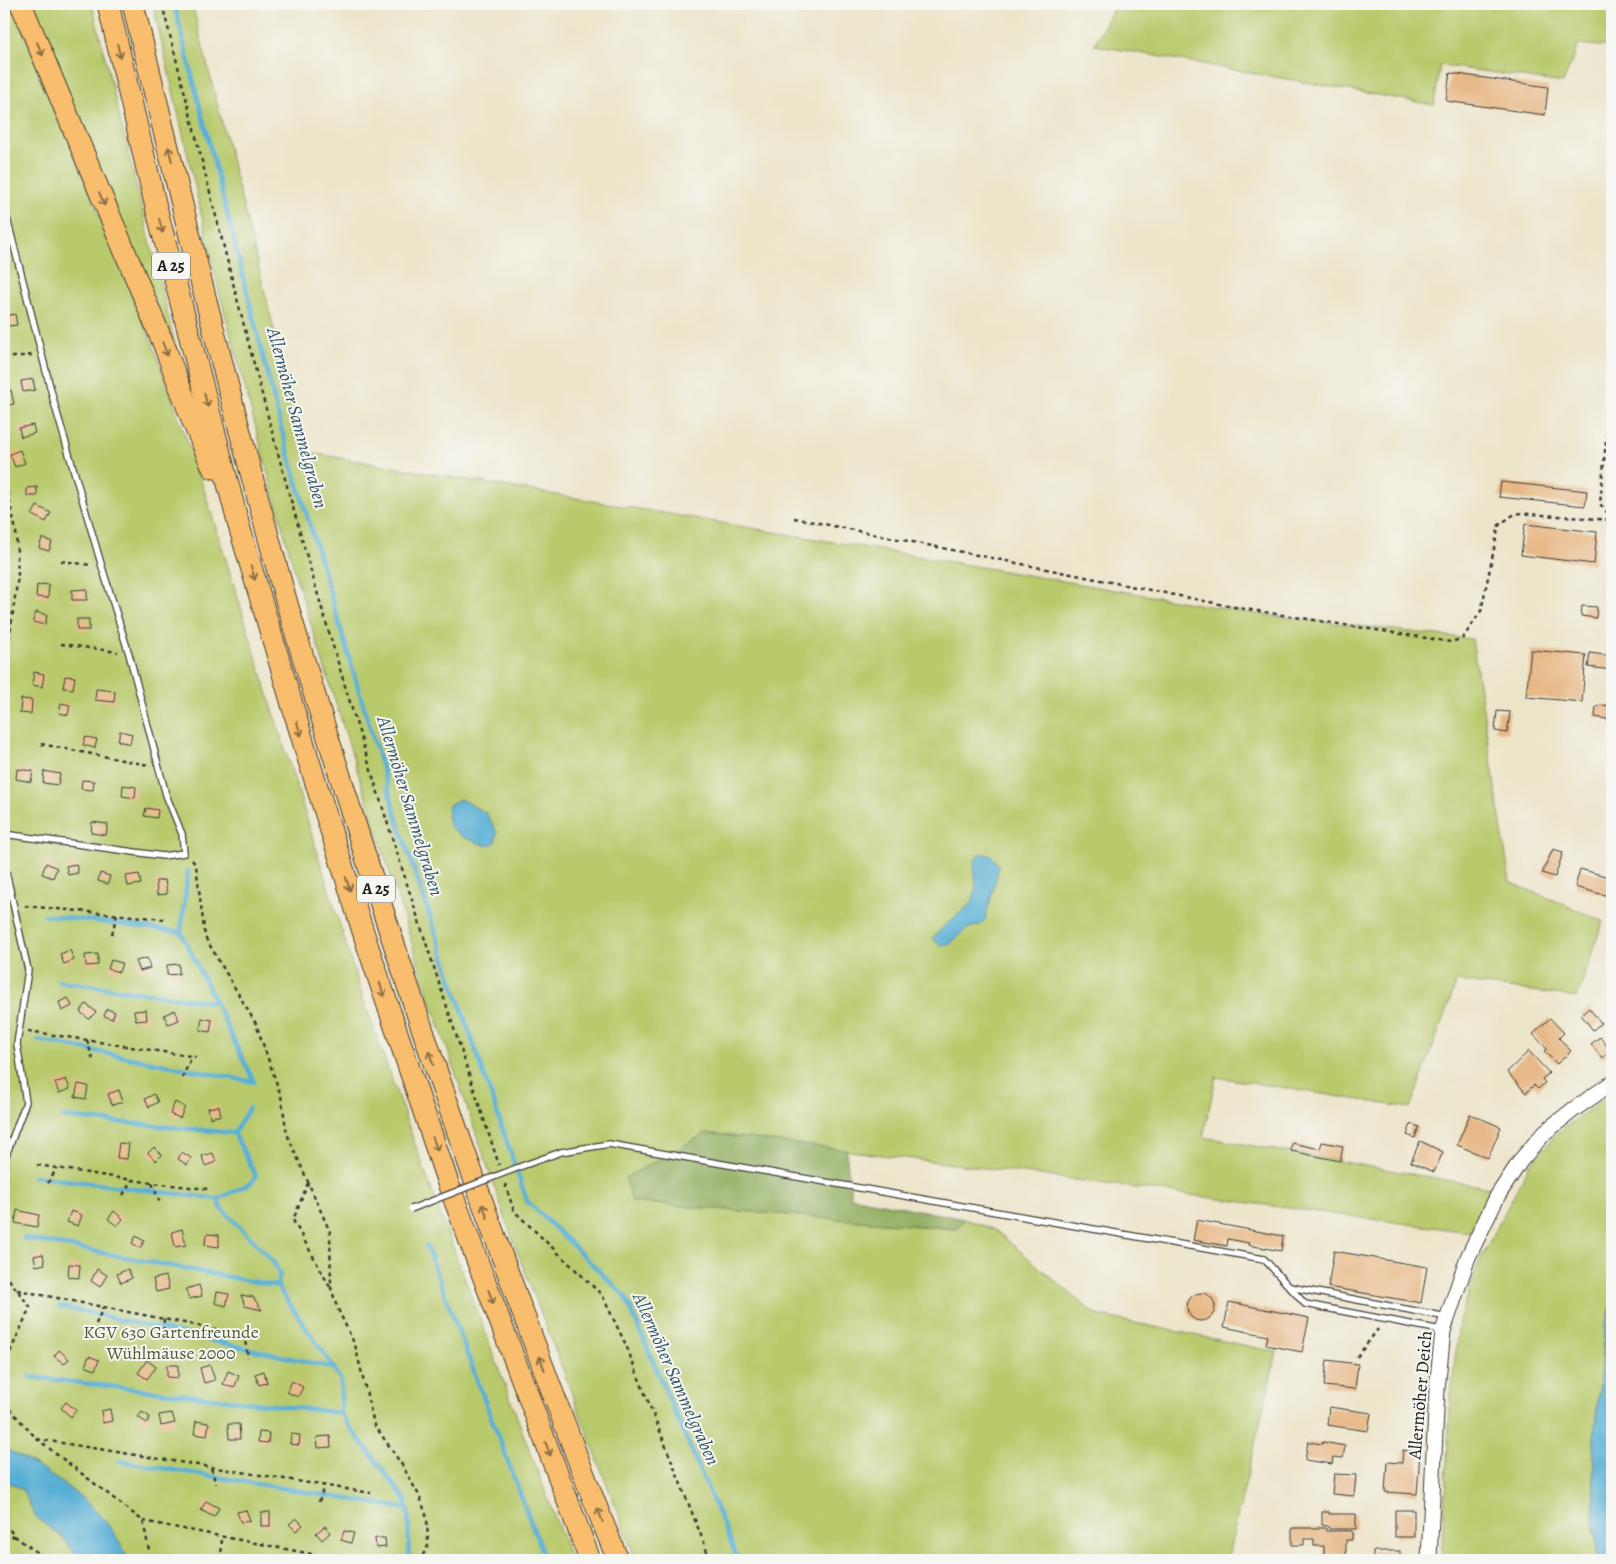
<svg xmlns="http://www.w3.org/2000/svg" width="1616" height="1564" font-family="Alegreya,serif">
  <rect width="100%" height="100%" fill="#f6f6f2"/>
  <filter id="ink" filterUnits="userSpaceOnUse"><feTurbulence type="fractalNoise" baseFrequency=".02" numOctaves="2"/><feDisplacementMap in="SourceGraphic" scale="10" xChannelSelector="R" yChannelSelector="G"/><feConvolveMatrix kernelMatrix="1 2 1 2 8 2 1 2 1" color-interpolation-filters="sRGB"/></filter>
  <filter id="wash" filterUnits="userSpaceOnUse"><feTurbulence type="fractalNoise" baseFrequency=".0096" numOctaves="4" result="noise"/><feDisplacementMap in="SourceGraphic" scale="20" xChannelSelector="R" yChannelSelector="G"/><feGaussianBlur stdDeviation="1.12" result="paint"/><feColorMatrix in="noise" values="0 0 0 0 0 0 0 0 0 0 0 0 0 0 0 0 0 1.4 0 .05"/><feComposite in="paint" operator="in"/></filter>
  <g filter="url(#wash)">
    <rect width="100%" height="100%" fill="#ede5ca"/>
    <g fill="#b9ca6d" stroke="#6a7344">
      <path d="M4 4H12L153 345 201 480 363 999 431 1189 571 1560H130L34 1464 4 1448Z"/>
      <path d="M30 4H92L178 356Z"/>
      <path d="M153 4H192L305 452 1256 614 1472 639 1510 882 1603 921 1577 997 1457 981 1410 1108 1216 1077 1203 1137 1491 1188 1469 1232 1001 1170 706 1133 633 1202 956 1229 964 1219 995 1230 1096 1315 1277 1352 1227 1560H636L512 1238 423 978 296 577 220 295Z"/>
      <path d="M1116 4H1612V47L1579 44 1563 83 1440 65 1434 105 1094 45Z"/>
      <path d="M1612 1093V1297L1610 1311 1605 1324 1594 1439V1521L1598 1560H1441L1451 1395 1459 1321 1479 1262 1529 1166 1558 1132Z"/>
      <path d="M4 1480 22 1489 36 1517 63 1538 81 1560H4Z"/>
    </g>
    <path fill="#92ae60" stroke="#57653e" d="M706 1133 846 1150 851 1197 964 1219 957 1229 632 1202 625 1178Z"/>
    <g fill="#57afd4" stroke="#3a6678">
      <path d="M460 799 486 813 497 832 495 843 487 846 463 837 450 827 447 816 449 805Z"/>
      <path d="M981 853 992 856 999 867 985 920 980 925 966 929 949 945 938 944 933 938 944 926 972 903 976 889 974 861Z"/>
      <path d="M1612 1297V1560H1598L1594 1521V1439L1605 1324 1610 1311Z"/>
      <path d="M4 1448C40 1467 88 1496 112 1530 119 1539 122 1551 130 1560H81L63 1538 36 1517 22 1489 4 1480Z"/>
    </g>
    <g fill="none" stroke-linecap="round" stroke-linejoin="round">
      <g stroke="#57afd4" stroke-width="4.5">
        <path d="M174 4 282 431 398 822 527 1201 625 1296 738 1559 740 1560"/>
        <path d="M188 871 181 932 254 1082"/>
        <path d="M44 915 181 932"/>
        <path d="M58 981 216 1003"/>
        <path d="M38 1040 254 1082"/>
        <path d="M249 1108 234 1133 256 1176 251 1183 218 1199 221 1208 273 1261 280 1275 277 1286 334 1368 341 1381V1413L346 1422 405 1499 408 1509 409 1560"/>
        <path d="M63 1117 234 1133"/>
        <path d="M33 1176 218 1199"/>
        <path d="M24 1238 277 1286"/>
        <path d="M426 1245 545 1560"/>
        <path d="M59 1306 334 1368"/>
        <path d="M30 1377 341 1413"/>
        <path d="M119 1461 408 1509"/>
      </g>
    </g>
    <g id="blocks">
      <g fill="#e8b988">
        <path d="M1450 73 1548 87 1545 115 1446 101Z"/>
        <path d="M15 314 17 325 8 326 6 316Z"/>
        <path d="M33 379 35 390 23 392 21 381Z"/>
        <path d="M11 390 14 404 4 406V391Z"/>
        <path d="M33 425 35 433 21 437 19 428Z"/>
        <path d="M20 450 25 463 15 467 10 454Z"/>
        <path d="M1501 482 1587 491 1585 506 1499 497Z"/>
        <path d="M37 487V496H27V488Z"/>
        <path d="M37 506 51 513 46 522 32 515Z"/>
        <path d="M1525 524 1597 532 1594 564 1521 555Z"/>
        <path d="M42 538 52 542 49 551 39 548Z"/>
        <path d="M41 584 49 585 48 598 36 597 37 585 41 586Z"/>
        <path d="M87 589V600H72V590Z"/>
        <path d="M1582 606 1597 607 1596 618 1581 616Z"/>
        <path d="M36 612 47 615 45 625 33 622Z"/>
        <rect x="77" y="619" width="12" height="11"/>
        <path d="M1531 650 1586 655 1582 702 1526 697Z"/>
        <path d="M1590 653 1612 656V670L1588 667Z"/>
        <path d="M34 672 44 674 42 687 32 685Z"/>
        <path d="M65 676 75 677 73 689 63 688Z"/>
        <path d="M96 689 115 691 114 702 95 700Z"/>
        <path d="M21 699 32 700 31 714 20 713Z"/>
        <path d="M61 703 70 705 68 715 59 713Z"/>
        <path d="M1601 705 1612 706V720L1595 717 1596 707Z"/>
        <path d="M1497 711 1510 712 1507 733 1495 731Z"/>
        <path d="M120 731 132 734 130 744 118 741Z"/>
        <path d="M85 737 97 739 95 748 83 745Z"/>
        <path d="M17 769 33 771 31 782 16 779Z"/>
        <path d="M44 771 60 774 58 785 43 783Z"/>
        <path d="M82 780 94 781 93 790 81 789Z"/>
        <path d="M123 785 136 787 135 798 122 796Z"/>
        <path d="M146 808 158 810 157 818 144 816Z"/>
        <path d="M92 822 108 824 106 835 91 833Z"/>
        <path d="M1553 849 1563 852 1555 877 1542 873Z"/>
        <path d="M46 863 57 868 53 878 42 874Z"/>
        <path d="M76 864 78 873 68 875 66 866Z"/>
        <path d="M1580 869 1612 878V897L1575 887Z"/>
        <path d="M100 873 110 876 108 884 98 881Z"/>
        <path d="M139 874 141 884 128 886 126 876Z"/>
        <path d="M165 880 167 894 157 895 156 881Z"/>
        <path d="M70 950 74 960 64 964 60 954Z"/>
        <path d="M98 954V965L86 966 85 955Z"/>
        <path d="M147 958 150 968 140 971 136 961Z"/>
        <path d="M111 960 122 963 119 972 108 969Z"/>
        <path d="M179 964V974L167 975V965Z"/>
        <path d="M68 998 72 1006 62 1011 59 1002Z"/>
        <path d="M86 1004 96 1012 89 1019 80 1012Z"/>
        <path d="M1589 1008 1601 1023 1593 1030 1581 1015Z"/>
        <path d="M107 1009 115 1012 112 1019 104 1016Z"/>
        <path d="M146 1010 147 1020 136 1021 134 1011Z"/>
        <path d="M175 1010 179 1020 168 1024 164 1015Z"/>
        <path d="M202 1018 212 1020 210 1032 200 1030Z"/>
        <path d="M1550 1018 1564 1033 1559 1038 1571 1051 1557 1064 1544 1051 1547 1049 1533 1034Z"/>
        <path d="M1600 1037 1611 1052 1602 1058 1591 1044Z"/>
        <path d="M1529 1051 1549 1073 1542 1079 1545 1083 1538 1089 1534 1085 1526 1093 1507 1072Z"/>
        <path d="M66 1079 70 1089 59 1093 55 1083Z"/>
        <path d="M78 1084 88 1086 86 1099 75 1097Z"/>
        <path d="M119 1090 123 1102 112 1105 108 1094Z"/>
        <path d="M154 1094 158 1102 149 1107 145 1099Z"/>
        <path d="M175 1102 185 1107 180 1118 170 1114Z"/>
        <path d="M219 1106 221 1115 210 1118 208 1108Z"/>
        <path d="M1470 1114 1501 1127 1488 1158 1457 1145Z"/>
        <path d="M1411 1124 1419 1127 1415 1138 1407 1135Z"/>
        <path d="M1420 1141 1443 1152 1434 1172 1411 1162Z"/>
        <path d="M1322 1142 1343 1146 1340 1161 1291 1151 1292 1143 1320 1149Z"/>
        <path d="M119 1143 129 1144 127 1159 117 1158Z"/>
        <path d="M154 1147 162 1155 156 1161 148 1153Z"/>
        <path d="M182 1152 191 1158 187 1165 178 1159Z"/>
        <path d="M213 1153 216 1162 205 1166 202 1156Z"/>
        <path d="M17 1210 39 1215 37 1227 15 1223Z"/>
        <path d="M71 1211 82 1215 78 1226 67 1222Z"/>
        <path d="M114 1211 123 1219 117 1226 108 1219Z"/>
        <path d="M1197 1220 1283 1236 1281 1251 1248 1245 1249 1243 1228 1239 1227 1246 1193 1240Z"/>
        <path d="M182 1229 186 1245 175 1247 172 1232Z"/>
        <path d="M206 1234 219 1235V1247L205 1245Z"/>
        <path d="M136 1236 144 1241 140 1248 132 1243Z"/>
        <path d="M1334 1251 1427 1267 1421 1303 1328 1287Z"/>
        <path d="M43 1254 45 1264 36 1266 34 1256Z"/>
        <path d="M69 1264 80 1265 79 1278 68 1277Z"/>
        <path d="M97 1269 107 1275 100 1287 91 1281Z"/>
        <path d="M128 1269 132 1278 121 1283 117 1274Z"/>
        <path d="M166 1276 169 1289 156 1292 153 1279Z"/>
        <path d="M199 1285 202 1296 189 1299 186 1289Z"/>
        <path d="M217 1292 229 1294 226 1306 215 1303Z"/>
        <circle cx="1201" cy="1307" r="14"/>
        <path d="M241 1295 253 1297 262 1310 245 1306Z"/>
        <path d="M1229 1302 1309 1318 1302 1352 1266 1345 1268 1336 1224 1327Z"/>
        <path d="M59 1350 69 1359 64 1364 54 1356Z"/>
        <path d="M89 1356 99 1360 95 1370 85 1366Z"/>
        <path d="M147 1360 156 1367 147 1379 138 1373Z"/>
        <path d="M1327 1360 1358 1364 1355 1389 1324 1386Z"/>
        <path d="M167 1365H178V1378L167 1377Z"/>
        <path d="M210 1365 215 1380 204 1383 200 1368Z"/>
        <path d="M228 1371 239 1376 234 1388 223 1384Z"/>
        <path d="M264 1371 267 1383 259 1385 255 1374Z"/>
        <path d="M292 1381 303 1387 298 1397 287 1392Z"/>
        <path d="M66 1402 76 1410 71 1417 61 1408Z"/>
        <path d="M1329 1407 1371 1413 1368 1431 1327 1425Z"/>
        <path d="M110 1409 112 1421 103 1423 101 1411Z"/>
        <path d="M142 1412 150 1417 147 1423 138 1417Z"/>
        <path d="M172 1413 175 1423 161 1426 159 1415Z"/>
        <path d="M196 1421 209 1423 207 1436 194 1434Z"/>
        <path d="M228 1424H239L240 1439H229Z"/>
        <path d="M259 1432 269 1433 268 1443 258 1442Z"/>
        <path d="M291 1434 300 1435 299 1445 290 1444Z"/>
        <path d="M330 1436 331 1447 318 1448 317 1437Z"/>
        <path d="M1308 1442 1322 1444 1323 1442 1345 1446 1343 1458 1333 1457 1332 1464 1305 1460Z"/>
        <path d="M1403 1450 1420 1452 1417 1494 1385 1492 1387 1462 1402 1463Z"/>
        <path d="M1334 1474 1356 1475 1354 1496 1332 1494Z"/>
        <path d="M206 1501 219 1508 214 1517 201 1510Z"/>
        <path d="M246 1510 250 1520 241 1523 237 1512Z"/>
        <rect x="1395" y="1510" width="19" height="27"/>
        <rect x="261" y="1512" width="9" height="14"/>
        <path d="M1322 1512H1329V1514H1356V1529H1329L1328 1526 1322 1525Z"/>
        <path d="M296 1518 303 1525 296 1531 289 1524Z"/>
        <path d="M325 1526 330 1533 322 1540 316 1533Z"/>
        <path d="M1292 1528H1326V1531H1352V1540H1346V1560H1324V1546H1314V1539H1304V1545H1292Z"/>
        <path d="M344 1531 354 1533 351 1543 341 1540Z"/>
        <path d="M375 1538H385L386 1547 376 1548Z"/>
        <rect x="1373" y="1551" width="27" height="9"/>
      </g>
    </g>
  </g>
  <g filter="url(#ink)">
    <use href="#blocks" fill-opacity="0" stroke="#3b3a36" stroke-width="1"/>
    <g fill="none" stroke-linecap="round" stroke-linejoin="round">
      <defs>
        <g id="service">
          <path d="M4 207 55 406 102 567 129 654 166 795 182 834 184 853 163 856 4 834"/>
          <path d="M4 863 28 970 17 1044 26 1102 5 1158"/>
          <path d="M522 1166 561 1152 609 1144 1264 1259 1305 1304 1441 1330"/>
          <path d="M1290 1287 1447 1317"/>
        </g>
        <path id="tertiary" d="M1429 1560 1437 1389 1443 1331 1468 1257 1498 1195 1521 1160 1545 1132 1573 1110 1612 1083"/>
        <g id="motorway">
          <path d="M21 4 164 345 193 422 213 468"/>
          <path d="M108 4 156 207 239 526 308 758 367 944 448 1183 590 1560"/>
          <path d="M133 4C182 206 231 407 288 607 308 676 330 743 351 811 403 975 458 1138 518 1300 551 1387 582 1474 618 1560"/>
        </g>
      </defs>
      <use href="#service" stroke="#3b3a36" stroke-width="8"/>
      <use href="#tertiary" stroke="#3b3a36" stroke-width="17"/>
      <use href="#motorway" stroke="#3b3a36" stroke-width="23"/>
      <g stroke="#3b3a36" stroke-width="2.5" stroke-dasharray="4 4" stroke-linecap="butt">
        <path d="M164 4 163 8C207 178 248 349 296 518 357 736 428 950 499 1165"/>
        <path d="M4 358 32 355"/>
        <path d="M1609 409 1600 504 1612 518"/>
        <path d="M4 477 7 488 16 531 18 576 4 676"/>
        <path d="M794 518 1239 608 1451 642 1463 638 1481 611 1499 525 1516 513 1612 520"/>
        <path d="M61 561 91 565"/>
        <path d="M61 644 118 652"/>
        <path d="M41 744 148 765"/>
        <path d="M192 860 196 865 205 937 256 1024 281 1096 287 1134 330 1232 331 1288 337 1307 355 1345 374 1424 402 1465 420 1497 427 1518 428 1546 420 1560"/>
        <path d="M25 906 164 919"/>
        <path d="M112 934 117 914"/>
        <path d="M28 1031 196 1057"/>
        <path d="M87 1040 93 1060"/>
        <path d="M182 1078 192 1056"/>
        <path d="M37 1165 152 1183 208 1189"/>
        <path d="M48 1183 57 1168"/>
        <path d="M152 1183 160 1203"/>
        <path d="M308 1183 293 1220 330 1287"/>
        <path d="M505 1184 514 1211 602 1295 625 1343 706 1548 709 1560"/>
        <path d="M123 1195 132 1180"/>
        <path d="M4 1273 30 1307 4 1366"/>
        <path d="M17 1290 255 1337"/>
        <path d="M96 1324 103 1307"/>
        <path d="M244 1334 248 1358"/>
        <path d="M163 1339 164 1319"/>
        <path d="M1357 1357 1378 1329"/>
        <path d="M4 1403 37 1439 143 1521 151 1560"/>
        <path d="M37 1439 371 1493"/>
        <path d="M211 1468 216 1484"/>
        <path d="M319 1502 324 1486"/>
        <path d="M143 1521 342 1560"/>
        <path d="M4 1524 17 1538 48 1560"/>
        <path d="M4 1533 15 1537"/>
        <path d="M4 1559 7 1560"/>
        <path d="M221 1560 222 1537"/>
      </g>
      <use href="#service" stroke="#fff" stroke-width="5.5"/>
      <use href="#tertiary" stroke="#fff" stroke-width="15"/>
      <use href="#motorway" stroke="#f9be6d" stroke-width="21"/>
      <defs>
        <path id="service-bridge" d="M411 1209 522 1166"/>
      </defs>
      <use href="#service-bridge" stroke="#3b3a36" stroke-width="8" stroke-linecap="butt"/>
      <use href="#service-bridge" stroke="#fff" stroke-width="5.5"/>
    </g>
    <defs><path id="oneway-shaft" d="M-6 0H5M1.5-3L5.5 0L1.5 3" fill="none" stroke-width="1.6" stroke-linecap="round" stroke-linejoin="round" transform="scale(1.25)"/></defs>
    <g stroke="#8a6d44">
      <use href="#oneway-shaft" transform="translate(40 49) rotate(67)"/>
      <use href="#oneway-shaft" transform="translate(119 51) rotate(77)"/>
      <use href="#oneway-shaft" transform="translate(170 154) rotate(-104)"/>
      <use href="#oneway-shaft" transform="translate(102 199) rotate(67)"/>
      <use href="#oneway-shaft" transform="translate(161 226) rotate(75)"/>
      <use href="#oneway-shaft" transform="translate(165 349) rotate(69)"/>
      <use href="#oneway-shaft" transform="translate(206 400) rotate(75)"/>
      <use href="#oneway-shaft" transform="translate(253 573) rotate(74)"/>
      <use href="#oneway-shaft" transform="translate(299 729) rotate(73)"/>
      <use href="#oneway-shaft" transform="translate(348 884) rotate(72)"/>
      <use href="#oneway-shaft" transform="translate(382 990) rotate(72)"/>
      <use href="#oneway-shaft" transform="translate(431 1058) rotate(-109)"/>
      <use href="#oneway-shaft" transform="translate(435 1144) rotate(71)"/>
      <use href="#oneway-shaft" transform="translate(485 1211) rotate(-110)"/>
      <use href="#oneway-shaft" transform="translate(491 1297) rotate(70)"/>
      <use href="#oneway-shaft" transform="translate(542 1363) rotate(-110)"/>
      <use href="#oneway-shaft" transform="translate(548 1449) rotate(69)"/>
      <use href="#oneway-shaft" transform="translate(600 1515) rotate(-111)"/>
    </g>
  </g>
  <g text-anchor="middle" dominant-baseline="central" stroke-width="4" stroke-linejoin="round" paint-order="stroke">
    <g fill="#f6f6f2" stroke="#5d5d5c" stroke-width="1">
      <rect x="152" y="252.5" width="38" height="27" rx="4"/>
      <rect x="357" y="875.5" width="38" height="27" rx="4"/>
    </g>
    <g font-size="16" font-weight="bold" fill="#1c1c1c">
      <text x="171" y="266">A 25</text>
      <text x="376" y="889">A 25</text>
    </g>
    <g font-size="18" fill="#535938" stroke="#f6f6f2">
      <text x="171" y="1332">KGV 630 Gartenfreunde<tspan x="171" dy="21">Wühlmäuse 2000</tspan></text>
    </g>
    <g font-size="18" fill="#1c1c1c" stroke="#f6f6f2">
      <text transform="translate(1420 1395) rotate(-85)">Allermöher Deich</text>
    </g>
    <g font-size="19" font-style="italic" fill="#345766" stroke="#f6f6f2">
      <text transform="translate(297 418) rotate(75)">Allermöher Sammelgraben</text>
      <text transform="translate(410 806) rotate(73)">Allermöher Sammelgraben</text>
      <text transform="translate(676 1379) rotate(66)">Allermöher Sammelgraben</text>
    </g>
  </g>
  <rect width="1616" height="1564" fill="none" stroke="#f6f6f2" stroke-width="20"/>
</svg>
